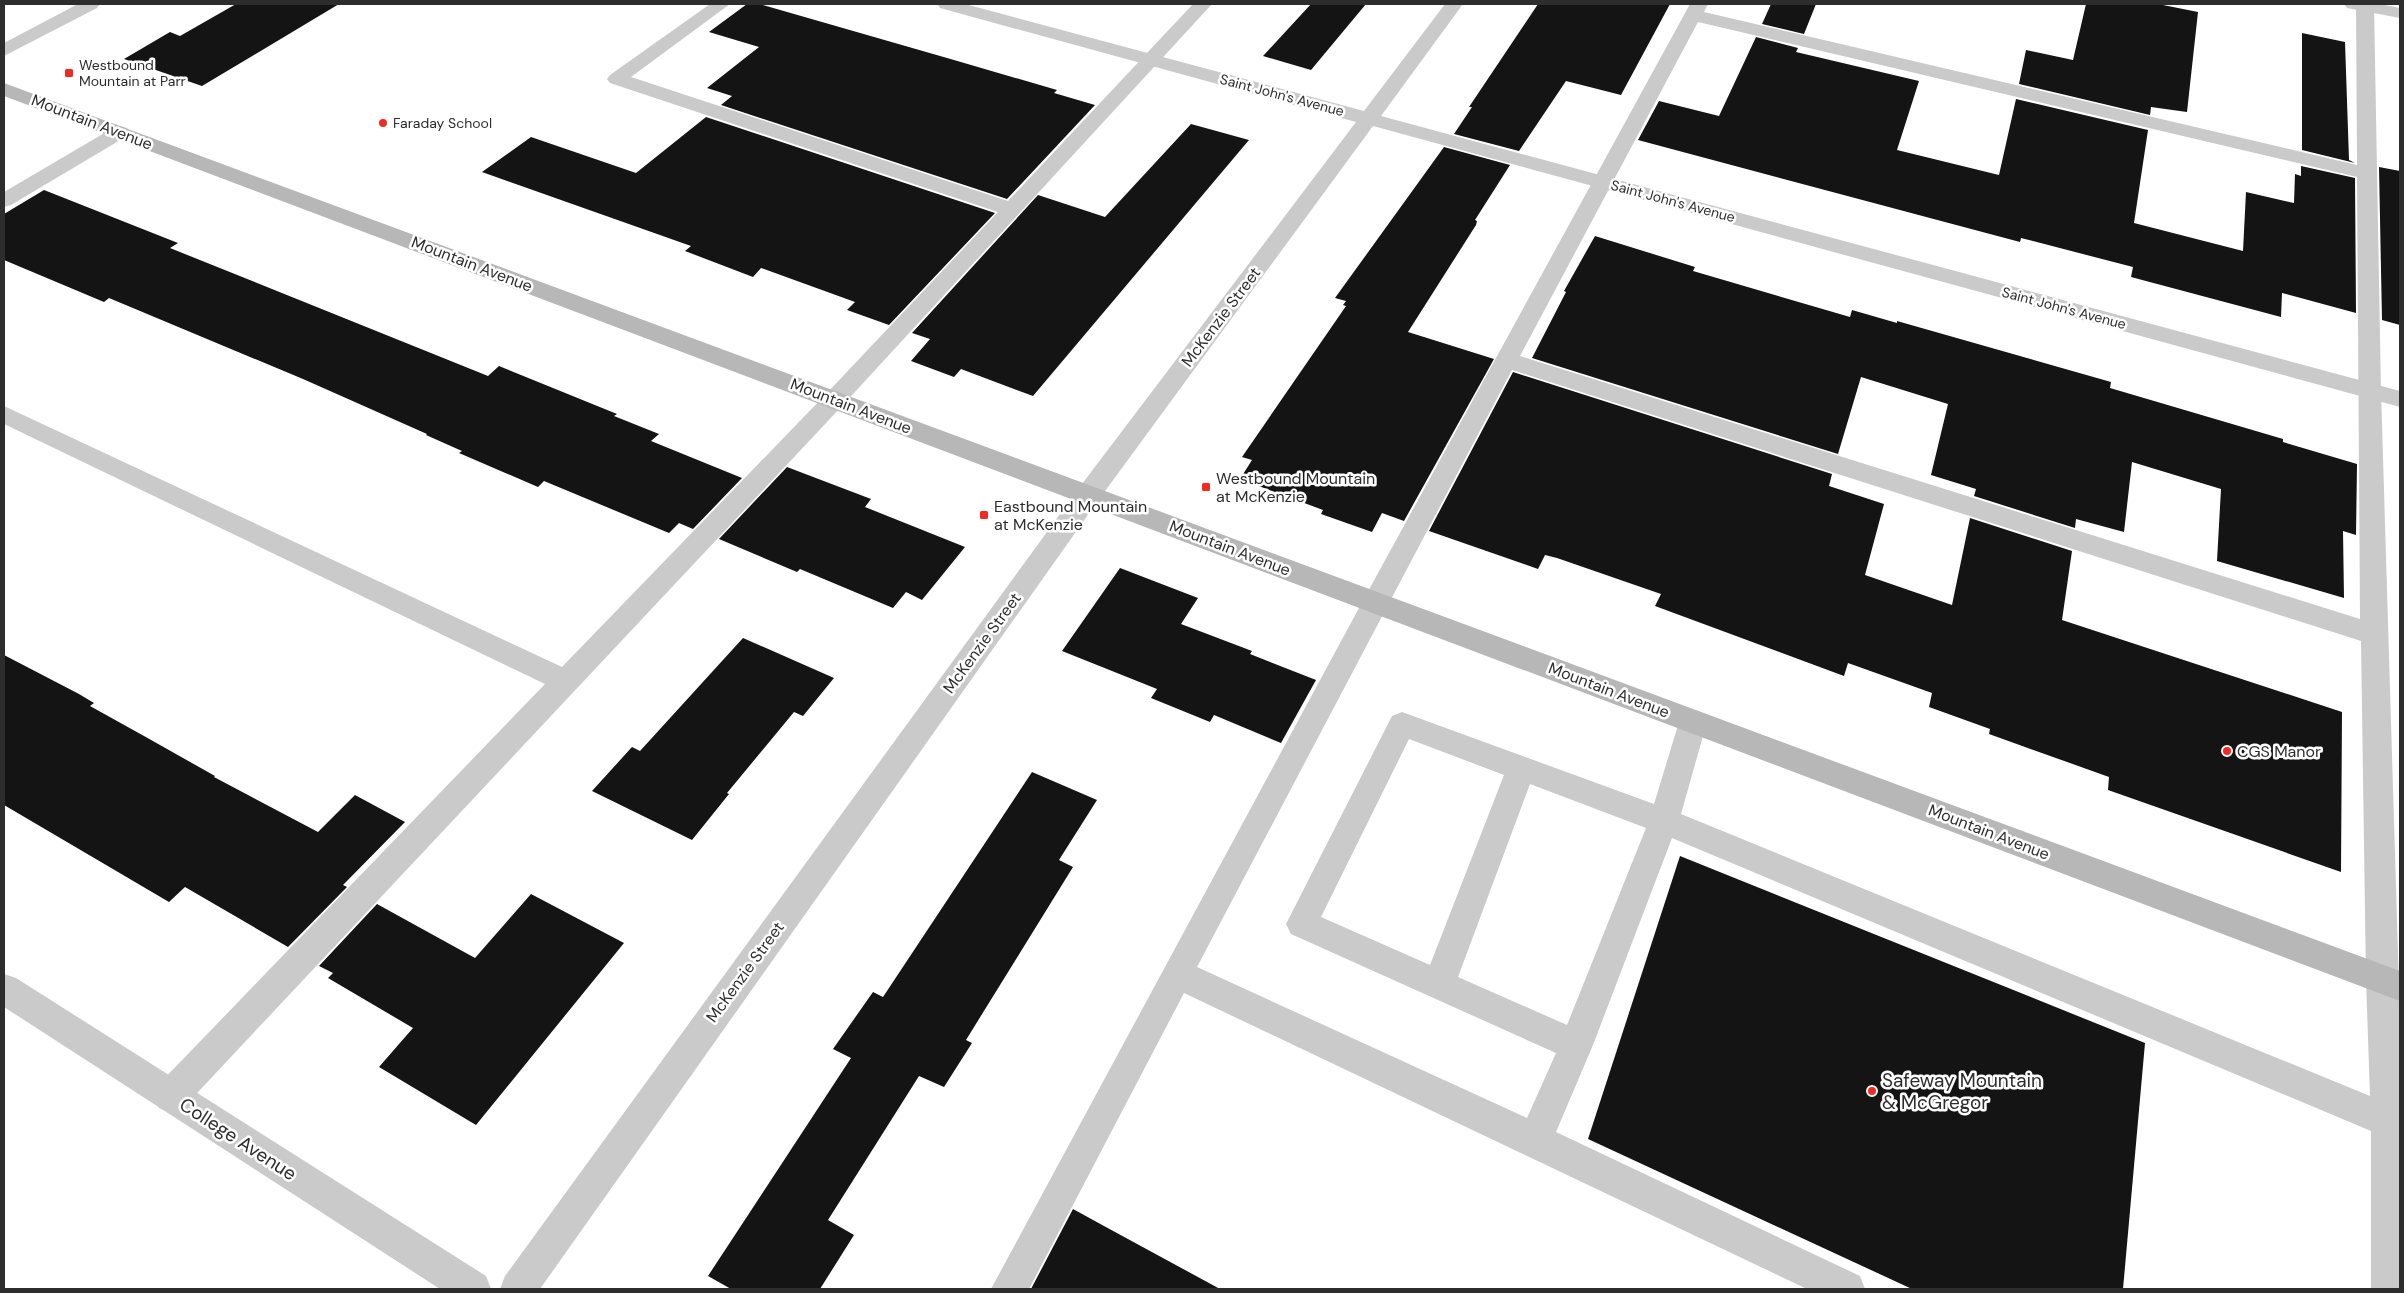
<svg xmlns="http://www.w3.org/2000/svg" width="2404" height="1293" font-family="'DM Sans',sans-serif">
  <rect width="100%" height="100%" fill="#fff"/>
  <g fill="#141414">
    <path d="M236 4H339L202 86 124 59 170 32 180 36Z"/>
    <path d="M747 4H759L954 60 1057 90 1054 93 1095 105 1007 199 721 105 732 96 707 88 759 47 709 32Z"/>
    <path d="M1311 4H1366L1311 70 1263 56Z"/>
    <path d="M1538 4H1670L1621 95 1566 81 1519 151 1454 134 1472 107H1469Z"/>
    <path d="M1771 4H1816L1804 34 1762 24Z"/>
    <path d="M2086 4H2158L2198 12 2187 112 2151 107 2150 115 2019 84 2026 50 2073 60Z"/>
    <path d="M2302 33 2345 42 2349 160 2355 163 2302 150Z"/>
    <path d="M1756 37 1798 48 1796 52 1919 81 1897 150 1999 175 2016 99 2148 130 2134 223 2243 251 2246 192 2294 203 2295 174 2301 176V166L2355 178 2356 313 2282 293 2281 317 2131 277 2133 267 2021 238 2020 242 1638 140 1659 101 1719 116Z"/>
    <path d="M706 117 995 213 889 325 847 310 855 302 761 268 753 277 685 251 691 246 482 172 531 137 636 173Z"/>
    <path d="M1191 124 1249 140 1033 396 961 369 954 377 911 361 930 339 912 333 1038 195 1105 217Z"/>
    <path d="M1444 147 1510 165 1475 220 1477 221 1476 225 1408 332 1494 359 1404 521 1382 513 1372 532 1321 514 1323 510 1240 479 1252 460 1242 457 1346 306 1343 305 1346 301 1335 298Z"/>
    <path d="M2379 167 2400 171V325L2382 320Z"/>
    <path d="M44 190 178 243 170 248 488 376 499 366 617 414 614 416 659 434 651 441 742 478 693 529 679 523 669 533 544 481 538 487 459 453 462 451 426 435 427 434 303 379 109 298 104 302 4 260V214Z"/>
    <path d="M1595 236 1695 267 1693 271 1850 317 1852 310 1897 323V321L2111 382 2110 388 2283 439V442L2357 464 2356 535 2343 531 2344 598 2217 561 2221 489 2132 462 2124 532 2076 519 2075 528 1974 496 1976 489 1931 475 1948 404 1861 377 1838 454 1532 358 1566 292 1564 291Z"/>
    <path d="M1513 372 1832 474 1829 486 1884 504 1865 575 1952 605 1970 518 2072 551 2062 620 2342 712 2341 872 2108 790 2109 777 1989 734 1990 729 1929 707 1932 693 1848 663 1844 676 1655 606 1661 594 1557 558 1545 555 1538 569 1429 531Z"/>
    <path d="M787 467 871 499 865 507 965 547 922 600 906 592 893 608 800 569 797 572 719 539Z"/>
    <path d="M1120 568 1198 598 1181 624 1252 651 1250 654 1316 680 1281 743 1214 715 1210 722 1151 698 1157 689 1062 651Z"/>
    <path d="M743 638 834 678 803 716 794 712 727 793 729 794 692 840 592 791 632 747 640 751Z"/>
    <path d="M4 655 79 694 94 703 90 706 144 736 215 776 214 777 318 832 355 795 405 822 343 885 347 887 288 947 185 887 169 902 4 805Z"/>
    <path d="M1032 772 1097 800 1059 860 1073 867 966 1040 972 1043 944 1087 919 1076 828 1220 854 1235 820 1289H731L708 1276 851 1058 833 1049 873 992 883 997Z"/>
    <path d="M1680 856 2145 1043 2123 1289H1912L1588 1139Z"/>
    <path d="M531 894 624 943 476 1125 379 1067 413 1028 328 978 333 973 319 966 377 904 475 958Z"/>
    <path d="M1073 1209 1104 1226 1220 1289H1031Z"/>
  </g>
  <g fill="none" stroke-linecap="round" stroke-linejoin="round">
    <g fill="#cacaca" fill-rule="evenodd">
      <path d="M710 4H730L631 77 1008 201 1193 4H1212L842 406 183 1108 171 1113 159 1108 154 1096 159 1084 545 684 4 424V406L562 667 826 394 998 212 610 83 607 79 610 75Z"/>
      <path d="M1690 4H1708L1704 12 2357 165 2356 4H2374L2381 391 2400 1020V1289H2371V1131L1672 838 1593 1045 1556 1132 1860 1276 1865 1289H1807L1184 993 1029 1289H991L1366 595ZM1698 22 2357 177 2360 619 1520 356ZM1512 370 2361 641 2366 979 2370 1096 1681 814 1707 722 1703 714 1693 710 1683 714 1679 722 1654 804 1402 712 1392 716 1286 924 1291 934 1556 1053 1527 1118 1197 967ZM1409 739 1504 775 1430 965 1321 917ZM1530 784 1646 828 1567 1025 1458 977Z"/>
      <path d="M120 126 127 128 130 132 127 136 11 205 4 207V192L113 128Z"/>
    </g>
    <g fill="#cacaca" fill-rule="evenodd">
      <path d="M78 4H100L97 8 4 56V43Z"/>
      <path d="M937 4H965L1364 111 1445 4H1463L1381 116 2400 391V407L1373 126 1097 502 540 1289H500L505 1276 1079 488 1356 122 940 8Z"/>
      <path d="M2344 4H2380L2400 8V18L2347 8Z"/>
      <path d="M4 974 16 978 486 1276 491 1289H440L4 1007Z"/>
    </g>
    <path fill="#b7b7b7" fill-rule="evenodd" d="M4 83 2400 971V1001L4 96Z"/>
  </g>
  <g fill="#f22a22" stroke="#fff" stroke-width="2">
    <rect x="64" y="68" width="10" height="10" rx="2.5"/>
    <circle cx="383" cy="123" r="5"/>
    <rect x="1201" y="482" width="10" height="10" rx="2.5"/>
    <rect x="979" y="510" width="10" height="10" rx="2.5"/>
    <circle cx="2227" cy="751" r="5"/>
    <circle cx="1872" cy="1091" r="5"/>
  </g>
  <g text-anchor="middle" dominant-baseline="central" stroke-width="5" stroke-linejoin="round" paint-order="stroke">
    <g font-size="14" fill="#2d2d2d" stroke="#fff" text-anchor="start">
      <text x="79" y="65">Westbound<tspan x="79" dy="16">Mountain at Parr</tspan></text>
      <text x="393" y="123">Faraday School</text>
    </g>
    <g font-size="14" fill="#2d2d2d" stroke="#fff">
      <text transform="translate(1282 95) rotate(15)">Saint John's Avenue</text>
      <text transform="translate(1673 201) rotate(15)">Saint John's Avenue</text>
      <text transform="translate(2064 308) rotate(15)">Saint John's Avenue</text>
    </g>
    <g font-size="16" fill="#2d2d2d" stroke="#fff">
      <text transform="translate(92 122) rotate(21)">Mountain Avenue</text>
      <text transform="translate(472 264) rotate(21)">Mountain Avenue</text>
      <text transform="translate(1221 317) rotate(-53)">McKenzie Street</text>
      <text transform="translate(851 406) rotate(21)">Mountain Avenue</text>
      <text transform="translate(1230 548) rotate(21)">Mountain Avenue</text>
      <text transform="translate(982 643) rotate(-54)">McKenzie Street</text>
      <text transform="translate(1609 690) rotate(21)">Mountain Avenue</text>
      <text transform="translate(1989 832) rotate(21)">Mountain Avenue</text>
      <text transform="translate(745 972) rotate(-54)">McKenzie Street</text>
    </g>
    <g font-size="16" fill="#2d2d2d" stroke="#fff" text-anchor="start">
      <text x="1216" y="478">Westbound Mountain<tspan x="1216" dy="18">at McKenzie</tspan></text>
      <text x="994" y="506">Eastbound Mountain<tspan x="994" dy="18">at McKenzie</tspan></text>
      <text x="2237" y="751">CGS Manor</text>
    </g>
    <g font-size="19" fill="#2d2d2d" stroke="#fff" text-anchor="start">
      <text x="1882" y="1080">Safeway Mountain<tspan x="1882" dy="22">&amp; McGregor</tspan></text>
    </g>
    <g font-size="19" fill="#2d2d2d" stroke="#fff">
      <text transform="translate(238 1139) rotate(33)">College Avenue</text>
    </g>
  </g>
  <rect width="2404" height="1293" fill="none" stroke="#2d2d2d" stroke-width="10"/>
</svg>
